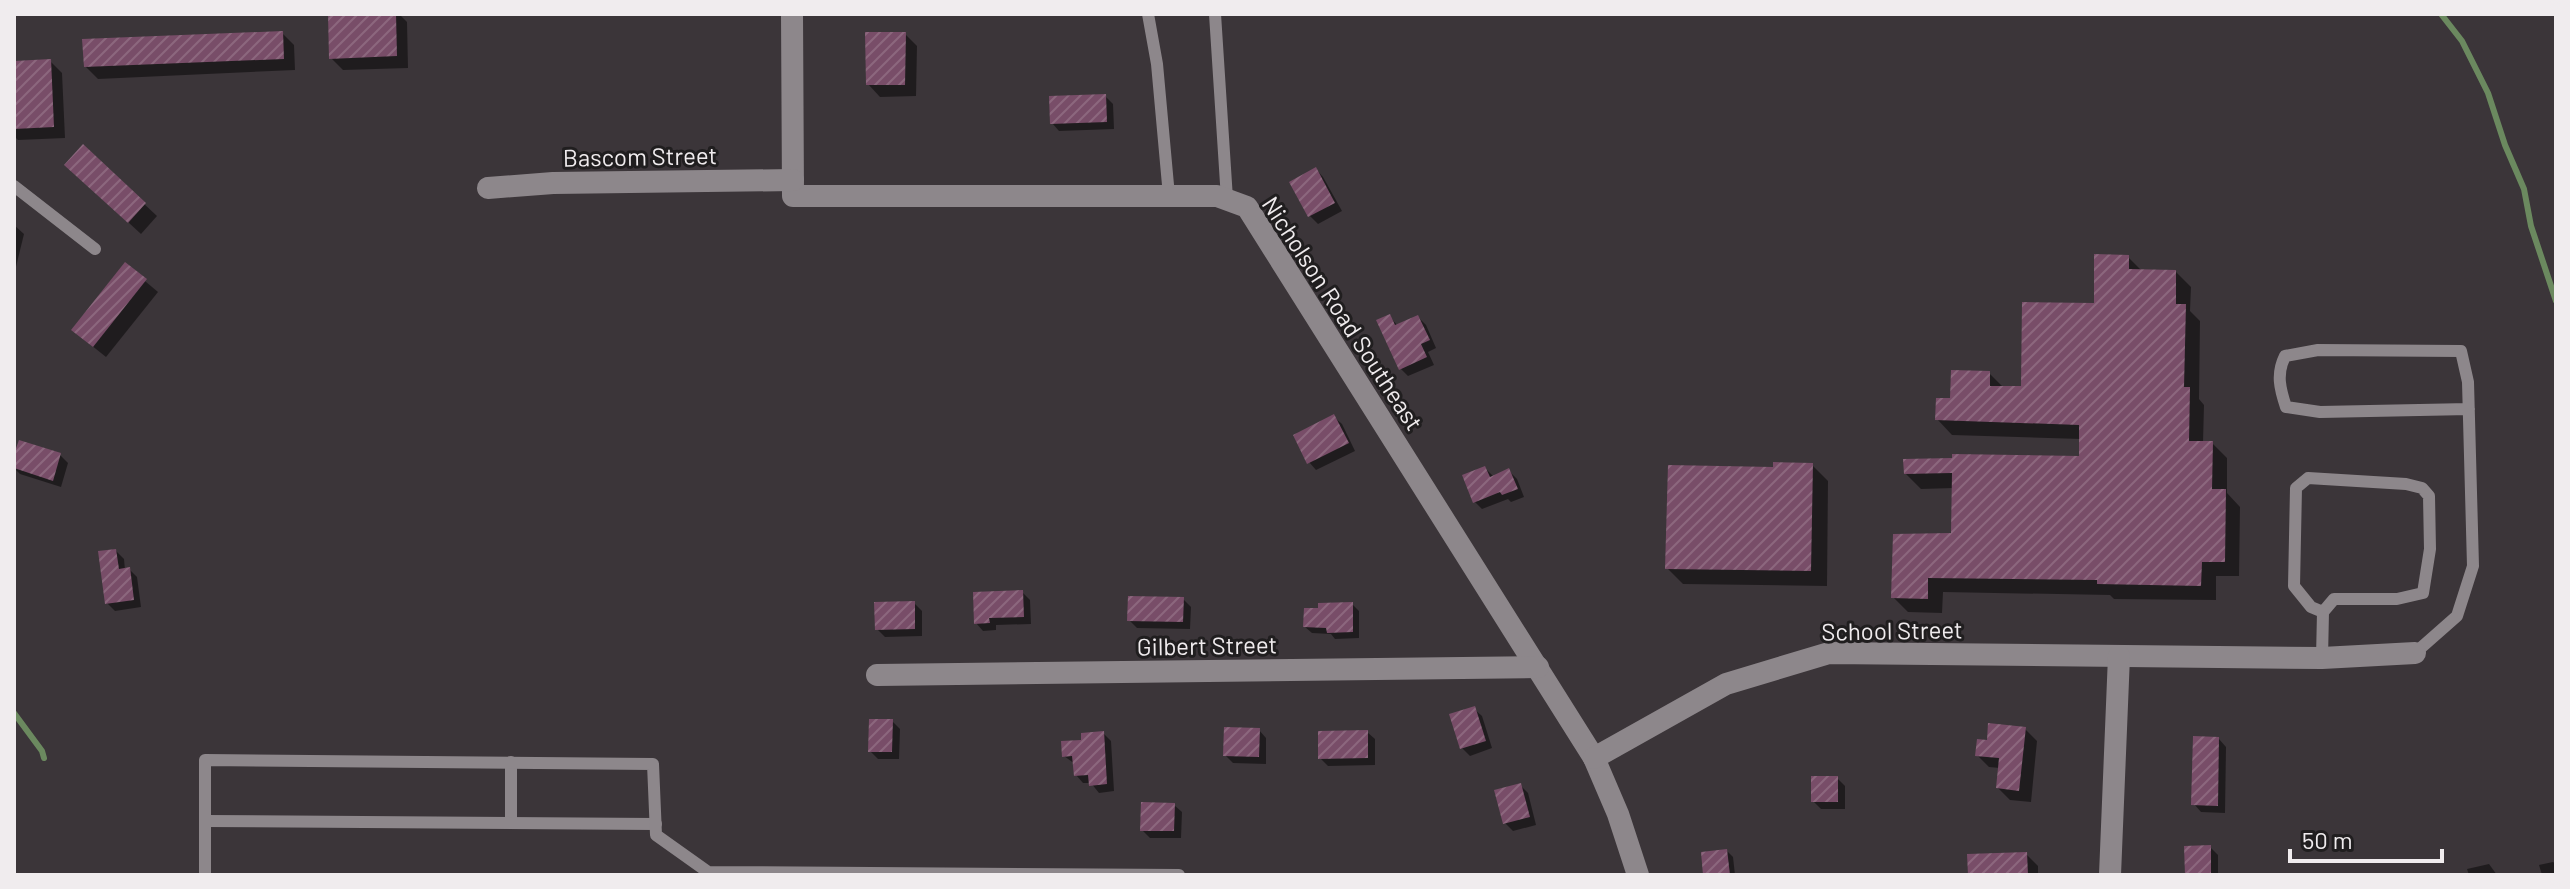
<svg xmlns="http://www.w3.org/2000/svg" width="2570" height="889" font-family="Barlow,sans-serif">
  <defs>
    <pattern id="building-hatch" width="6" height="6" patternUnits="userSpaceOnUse" patternTransform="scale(2)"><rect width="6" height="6" fill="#784d68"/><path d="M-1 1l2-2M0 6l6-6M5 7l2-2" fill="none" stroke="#8c677e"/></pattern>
  </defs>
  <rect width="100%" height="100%" fill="#3b3539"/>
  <g fill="#0007">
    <path d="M329 14H399L407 22 408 68 343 70 331 58Z"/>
    <path d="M282 33 294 45 295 70 98 79 86 67Z"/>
    <path d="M905 34 917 46 916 96 880 97 868 84Z"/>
    <path d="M50 61 62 73 65 138 18 140 14 136V63Z"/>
    <path d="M1105 96 1113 104 1114 129 1059 131 1052 123Z"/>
    <path d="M83 147 157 216 141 234 78 176Z"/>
    <path d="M1316 169 1323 177 1342 211 1318 224 1310 216 1292 182Z"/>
    <path d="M14 225 24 234 14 275Z"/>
    <path d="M2128 257 2142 271 2176 272 2191 287 2190 311 2200 321 2199 399 2204 405 2203 443H2212L2227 458V493L2240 507 2239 576H2216V600L2114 599 2110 595 1943 592 1942 613 1908 612 1893 597 1953 535 1954 488 1921 489 1906 474 2081 458V439L1952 435 1937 419 1952 400 1989 373 2004 388H2023L2096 305Z"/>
    <path d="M126 265 158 292 106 357 86 341Z"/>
    <path d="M1389 316 1398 326 1418 317 1426 325 1436 348 1428 352 1434 365 1408 376 1401 369Z"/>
    <path d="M1334 417 1342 424 1355 451 1316 470 1309 462Z"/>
    <path d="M60 455 68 463 61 487 20 474 14 468V461Z"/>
    <path d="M1812 465 1828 481 1827 586 1683 584 1667 568 1774 469Z"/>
    <path d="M1485 468 1494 477 1509 471 1517 479 1524 497 1511 502 1508 499 1482 509 1475 502Z"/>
    <path d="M116 551 124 559 125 570 129 569 137 577 141 607 115 611 107 603Z"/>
    <path d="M1022 592 1030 600 1031 624 996 625V630L983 631 976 623Z"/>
    <path d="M1183 599 1191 607 1190 629 1137 628 1129 620Z"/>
    <path d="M914 603 922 611V636L885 637 877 629Z"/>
    <path d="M1352 604 1359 611V638L1335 639 1331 634 1312 633 1305 627Z"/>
    <path d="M1474 709 1482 716 1492 748 1470 756 1462 748Z"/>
    <path d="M892 721 900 729 899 759H878L870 751Z"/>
    <path d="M2025 729 2037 741 2031 802 2010 800 1998 788 2000 768 1989 767 1977 755 1989 742Z"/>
    <path d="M1259 730 1266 738V764L1233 763 1225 755Z"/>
    <path d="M1367 732 1375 739V765L1328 766 1320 758Z"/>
    <path d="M1103 733 1111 741 1114 791 1099 793 1091 783H1083L1076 775 1075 764 1064 756Z"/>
    <path d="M2219 739 2226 747 2225 813 2201 812 2194 804Z"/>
    <path d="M1837 778 1845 786V809H1821L1813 801Z"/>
    <path d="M1520 785 1528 793 1536 825 1513 831 1505 823Z"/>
    <path d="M1174 805 1182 812 1181 838H1150L1142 830Z"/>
    <path d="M2210 847 2218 855V875H2187Z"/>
    <path d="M1727 851 1733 857 1735 875H1705Z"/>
    <path d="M2026 854 2038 866V875H1970Z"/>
    <path d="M2553 862 2556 864V875H2542L2539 865Z"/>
    <path d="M2489 864 2497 875H2469L2467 869Z"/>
  </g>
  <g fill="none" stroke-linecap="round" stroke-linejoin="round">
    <g stroke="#6b895f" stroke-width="6">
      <path d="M2441 14 2462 41 2488 93 2505 145 2524 189 2531 226 2556 301"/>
      <path d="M14 713 42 751 44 758"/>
    </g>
  </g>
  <g fill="url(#building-hatch)">
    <path d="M328 14H396L397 56 329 59Z"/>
    <path d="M283 31 284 59 84 67 82 39Z"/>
    <path d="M865 32H906L905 85H866Z"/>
    <path d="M51 59 54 127 14 129V61Z"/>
    <path d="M1106 94 1107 122 1050 124 1049 96Z"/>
    <path d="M83 144 146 203 128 223 64 165Z"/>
    <path d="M1316 167 1335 203 1308 217 1289 182Z"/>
    <path d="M2094 254 2129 255V269L2176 270V304H2186L2184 387H2190L2189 441H2213L2212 489H2226L2225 562H2202L2201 586 2097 584V580L1928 578V599L1891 598 1893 534 1951 533 1952 473 1904 474 1903 459 1952 458V454L2079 456V425L1935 420 1936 398H1950L1951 370 1990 371V386H2021L2022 302 2094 303Z"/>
    <path d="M125 262 147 279 93 347 71 330Z"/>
    <path d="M1390 314 1395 325 1418 315 1430 340 1421 344 1427 357 1399 370 1376 320Z"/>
    <path d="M1334 414 1349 443 1307 464 1293 435Z"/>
    <path d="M19 440 61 453 53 481 14 468V454Z"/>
    <path d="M1773 462 1813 463 1811 571 1665 569 1668 465 1773 467Z"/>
    <path d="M1485 466 1490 477 1509 468 1518 489 1502 495 1500 492 1473 503 1462 475Z"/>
    <path d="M116 549 119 569 130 567 134 600 105 604 98 551Z"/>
    <path d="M1023 590 1024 617 989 618 990 623 974 624 973 592Z"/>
    <path d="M1128 596 1184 597 1183 622 1127 621Z"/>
    <path d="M915 601V629L875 630 874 602Z"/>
    <path d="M1353 602V632L1327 633 1326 628 1303 627 1304 608H1318V603Z"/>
    <path d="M1475 706 1486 741 1460 749 1449 714Z"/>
    <path d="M869 719H893L892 752H868Z"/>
    <path d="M1988 723 2026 727 2019 791 1996 788 1999 758 1975 756 1977 739 1987 740Z"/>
    <path d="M1224 727 1260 728 1259 757 1223 756Z"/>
    <path d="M1368 730V758L1318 759V731Z"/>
    <path d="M1104 731 1107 784 1089 786 1088 775 1074 776 1072 756 1062 757 1061 741 1081 740V733Z"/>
    <path d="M2193 736 2219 737 2218 806 2191 805Z"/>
    <rect x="1811" y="776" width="27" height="26"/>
    <path d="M1521 783 1530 817 1503 824 1494 790Z"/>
    <path d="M1141 802 1175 803 1174 831H1140Z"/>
    <path d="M2211 845V875H2185L2184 846Z"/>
    <path d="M1727 849 1730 875H1703L1701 852Z"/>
    <path d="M2027 852 2028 875H1968L1967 854Z"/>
  </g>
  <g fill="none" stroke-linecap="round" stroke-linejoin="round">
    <g stroke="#8d878b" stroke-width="12">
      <path d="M1148 14 1157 64 1169 196"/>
      <path d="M1215 14 1227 199"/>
      <path d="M14 186 95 249"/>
      <path d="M2415 653 2457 616 2473 566 2468 382 2461 351 2318 350 2285 356C2276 374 2280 389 2286 407L2320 412 2469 409"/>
      <path d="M2322 658 2323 612 2334 599H2397L2423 593 2430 549 2429 496 2422 488 2406 484 2308 478 2296 488 2294 586 2311 607 2323 612"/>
      <path d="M511 762V823"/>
      <path d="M205 821 656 824"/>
      <path d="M205 875V760L653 764 656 835 708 872 1179 875"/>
    </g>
    <g stroke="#8d878b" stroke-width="22">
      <path d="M792 14 793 196H1217L1247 207 1594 758 1618 814 1638 875"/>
      <path d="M488 188 553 183 793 180"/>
      <path d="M877 675 1538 667"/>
      <path d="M1594 758 1726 684 1829 653 2322 658 2415 653"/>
      <path d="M2110 875 2119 656"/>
    </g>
  </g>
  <g text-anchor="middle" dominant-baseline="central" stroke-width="6" stroke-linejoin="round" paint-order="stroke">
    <g font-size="24" fill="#f0ecee" stroke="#201e1f">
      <text transform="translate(640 156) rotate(-1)">Bascom Street</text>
      <text transform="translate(1343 313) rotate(57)">Nicholson Road Southeast</text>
      <text transform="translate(1892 630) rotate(-1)">School Street</text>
      <text transform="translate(1207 645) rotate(-1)">Gilbert Street</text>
    </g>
  </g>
  <rect width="2570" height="889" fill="none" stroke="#f0ecee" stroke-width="32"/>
  <path d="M2290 849v12h152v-12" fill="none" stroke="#f0ecee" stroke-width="4"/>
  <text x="2302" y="849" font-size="24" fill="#f0ecee" stroke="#201e1f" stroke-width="6" paint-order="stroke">50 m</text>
</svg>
